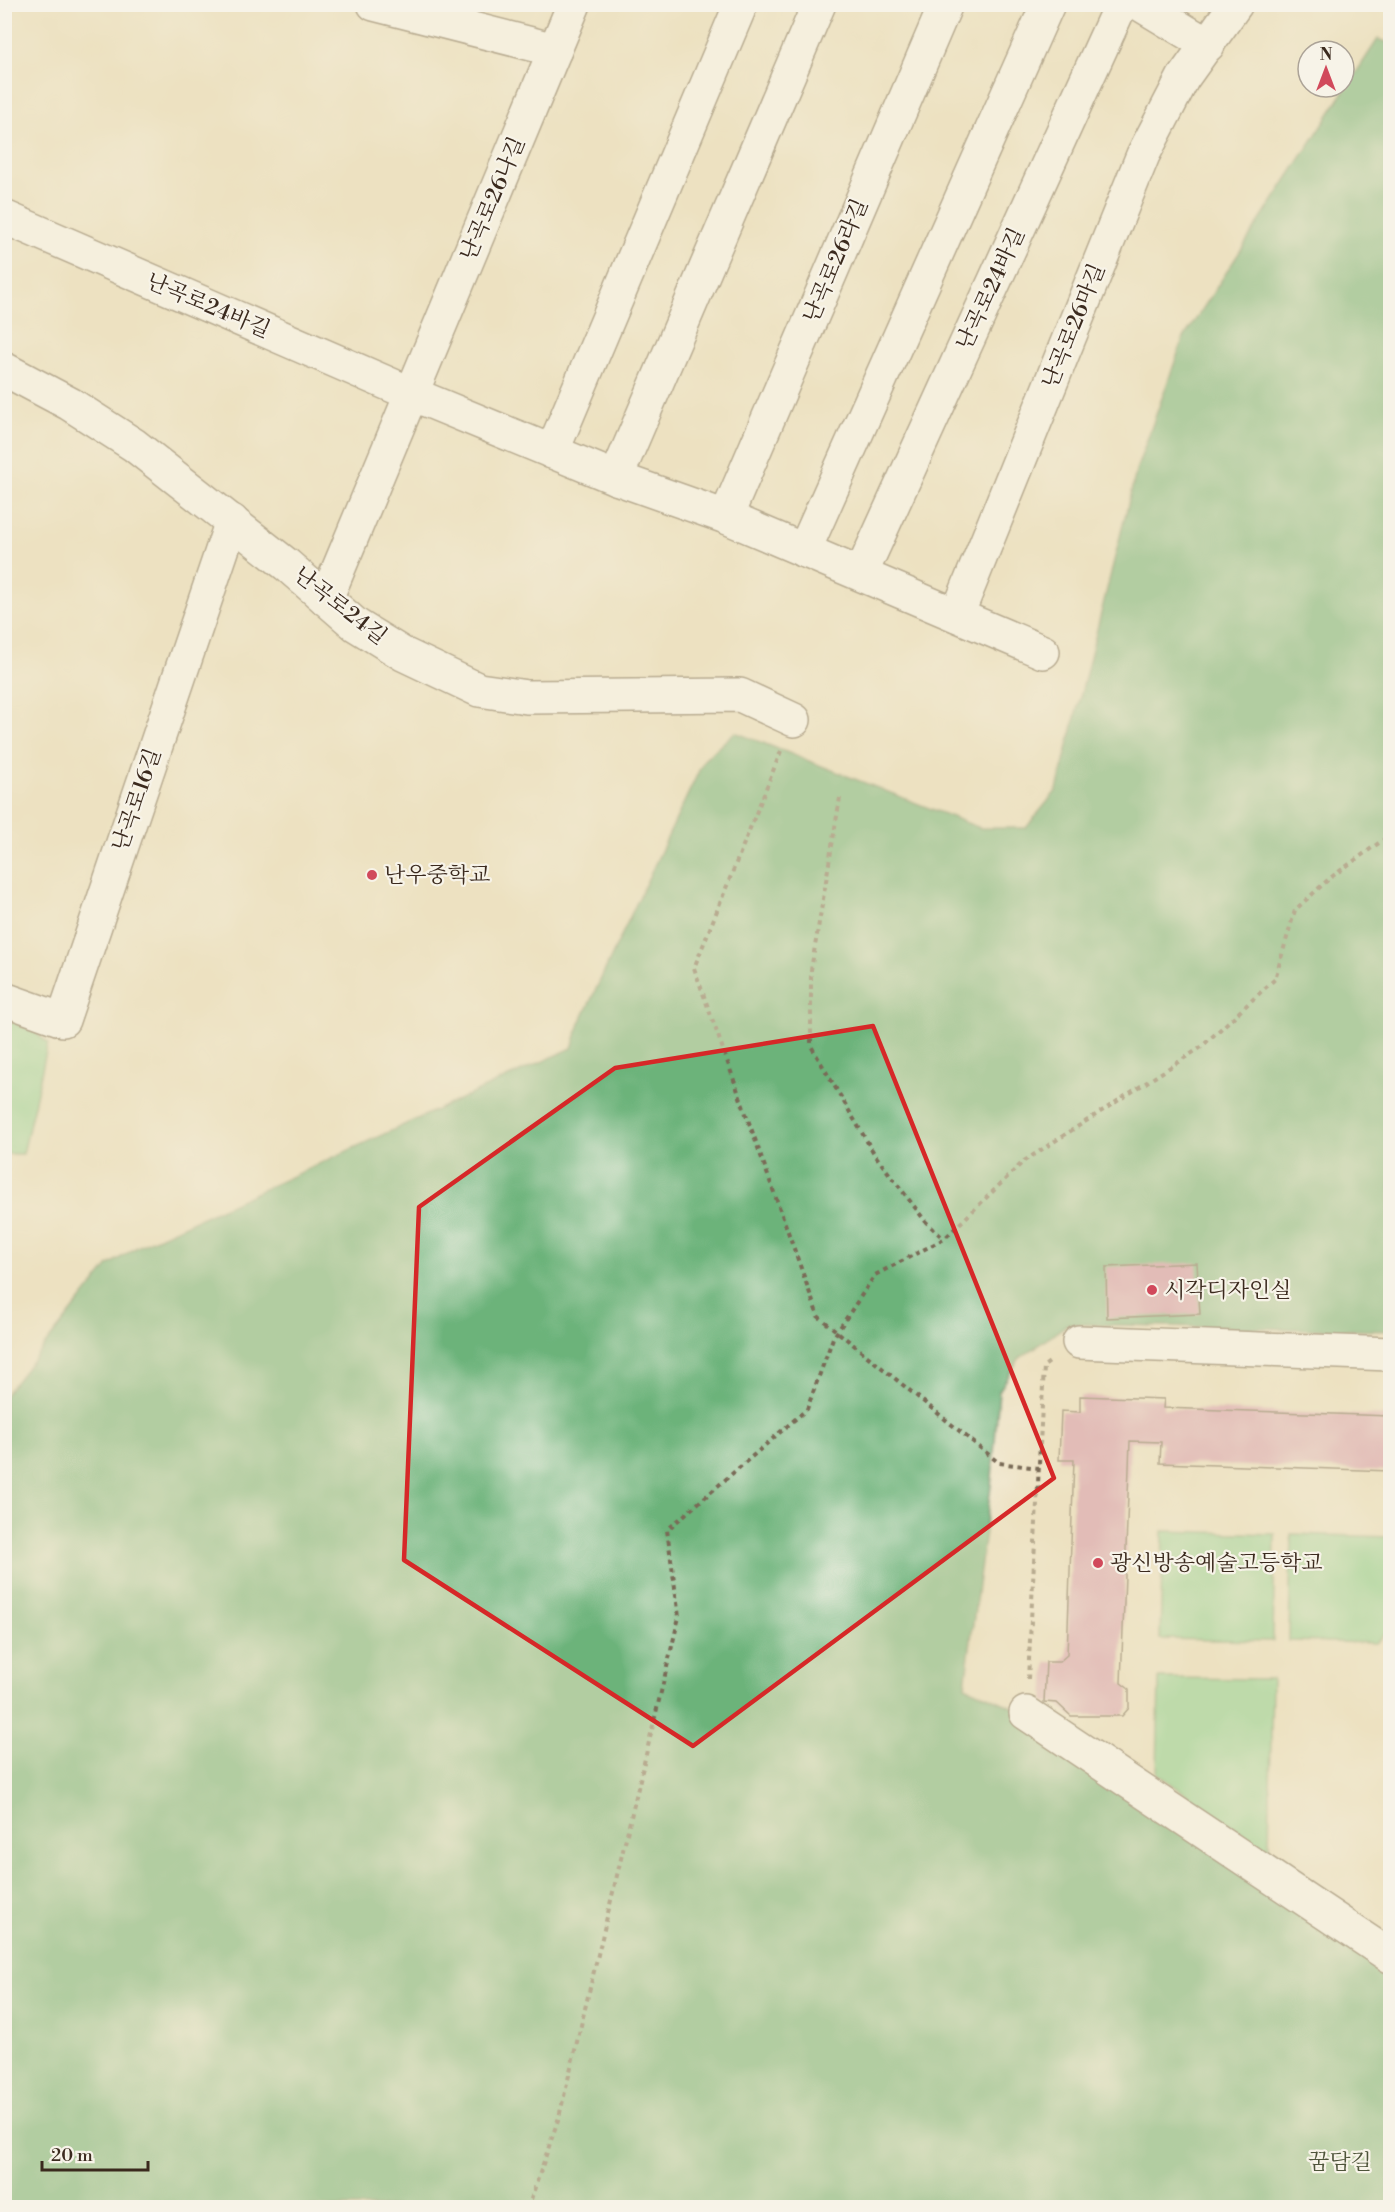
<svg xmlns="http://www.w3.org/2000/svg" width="1395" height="2212" font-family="'Libre Bodoni','Noto Serif KR',serif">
  <rect width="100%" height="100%" fill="#f7f3e8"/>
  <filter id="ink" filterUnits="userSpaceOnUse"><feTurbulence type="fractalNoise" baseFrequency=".0167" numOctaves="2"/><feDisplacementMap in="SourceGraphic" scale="12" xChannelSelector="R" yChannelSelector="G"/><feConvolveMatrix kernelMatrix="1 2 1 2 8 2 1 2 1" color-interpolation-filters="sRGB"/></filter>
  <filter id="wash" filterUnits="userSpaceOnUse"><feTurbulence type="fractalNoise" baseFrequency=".008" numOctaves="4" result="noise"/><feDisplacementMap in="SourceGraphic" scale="24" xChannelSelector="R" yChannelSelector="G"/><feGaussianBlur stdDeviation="1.35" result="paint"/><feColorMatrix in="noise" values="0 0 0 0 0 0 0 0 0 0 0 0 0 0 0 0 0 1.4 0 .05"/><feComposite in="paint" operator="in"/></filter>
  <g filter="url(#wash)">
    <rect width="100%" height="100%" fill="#ede1c1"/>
    <g fill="#85d18f" stroke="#607e56" stroke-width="1.5">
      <path d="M5 1019 33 1031 48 1043 23 1154H5Z"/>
      <path d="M1163 1531 1275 1534 1273 1641 1160 1639Z"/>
      <path d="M1291 1534 1390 1537V1630L1376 1643 1289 1641Z"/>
      <path d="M1159 1678 1272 1679 1269 1851 1157 1774Z"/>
    </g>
    <path fill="#6cb37a" stroke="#546e4c" stroke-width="1.5" d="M1378 39 1390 43V1331L1068 1324 1019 1359 999 1391 992 1478 965 1686 1026 1713 1390 1956V2207H5L4 1396 109 1265 137 1247 572 1048 580 1023 704 760 735 732 980 828H1026L1057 790 1137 468 1183 339Z"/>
    <g id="blocks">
      <g fill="#d58eab">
        <path d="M1197 1263 1200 1314 1107 1318 1106 1267Z"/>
        <path d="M1080 1396 1164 1399 1163 1408 1390 1416V1471L1160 1463 1161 1442 1130 1441 1121 1683 1129 1689V1708L1122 1716H1071L1057 1703 1044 1702 1046 1662H1059L1067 1655 1074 1460H1059L1061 1411 1080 1412Z"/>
      </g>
    </g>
  </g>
  <g filter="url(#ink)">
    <use href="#blocks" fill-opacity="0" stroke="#796a57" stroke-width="1.5"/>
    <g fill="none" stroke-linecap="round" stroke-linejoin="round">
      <defs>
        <g id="minor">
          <path d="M374 4 555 50"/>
          <path d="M1140 4 1208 45"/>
          <path d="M4 217 412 394 616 478 726 517 1043 652"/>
          <path d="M4 369 70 404 134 445 287 565 356 625 403 654 479 690 527 697 740 695 794 720"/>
          <path d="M552 452 741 4"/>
          <path d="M616 478 819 4"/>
          <path d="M726 517 946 4"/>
          <path d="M804 551 1048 4"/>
          <path d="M861 574 1121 4"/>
          <path d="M326 599 574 4"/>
          <path d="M957 615 1143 155 1183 78 1236 4"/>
          <path d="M4 999 63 1020 232 521"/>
          <path d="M1079 1342 1390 1354"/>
          <path d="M1026 1713 1390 1956"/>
        </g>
      </defs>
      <use href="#minor" stroke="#796a57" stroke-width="36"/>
      <g stroke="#796a57" stroke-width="4" stroke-dasharray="4.5 4.5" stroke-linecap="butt">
        <path d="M781 751 694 968 818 1316 999 1463 1039 1468"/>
        <path d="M840 798 811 970V1046L875 1155 926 1222 944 1239"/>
        <path d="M1028 1679 1044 1366 1051 1361"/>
        <path d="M528 2208 559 2117 679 1617 667 1530 807 1409 833 1338 875 1275 944 1239 1024 1161 1200 1048 1275 979 1295 910 1330 878 1390 835"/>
      </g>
      <use href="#minor" stroke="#fff" stroke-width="33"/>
    </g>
  </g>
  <path d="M0 0H1395V2212H0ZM873 1026 1054 1478 693 1746 404 1560 419 1207 615 1068Z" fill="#ede1c1" fill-opacity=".55" fill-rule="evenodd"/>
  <path fill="none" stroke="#d62828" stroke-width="4.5" stroke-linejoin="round" d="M873 1026 1054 1478 693 1746 404 1560 419 1207 615 1068Z"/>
  <g fill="#d1495b" stroke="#f7f3e8" stroke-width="2">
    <circle cx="372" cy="875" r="6"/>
    <circle cx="1152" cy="1290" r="6"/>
    <circle cx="1098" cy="1563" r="6"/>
  </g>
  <g text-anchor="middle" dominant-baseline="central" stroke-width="4.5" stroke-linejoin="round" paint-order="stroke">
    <g font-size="22" fill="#3b2a1e" stroke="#f7f3e8">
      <text transform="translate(493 199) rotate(-67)">난곡로26나길</text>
      <text transform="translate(836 261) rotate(-67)">난곡로26라길</text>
      <text transform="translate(991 289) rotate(-65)">난곡로24바길</text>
      <text transform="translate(208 306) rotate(23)">난곡로24바길</text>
      <text transform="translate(1074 326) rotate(-68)">난곡로26마길</text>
      <text transform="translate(340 606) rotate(38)">난곡로24길</text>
      <text transform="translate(137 800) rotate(-71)">난곡로16길</text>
    </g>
    <g font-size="22" fill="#3b2a1e" stroke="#f7f3e8" text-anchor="start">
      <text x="384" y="875">난우중학교</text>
      <text x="1164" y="1290">시각디자인실</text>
      <text x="1110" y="1563">광신방송예술고등학교</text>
    </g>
    <g font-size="22" fill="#4e543a" stroke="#f7f3e8">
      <text x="1340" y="2162">꿈담길</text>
    </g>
  </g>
  <rect width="1395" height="2212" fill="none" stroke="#f7f3e8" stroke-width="24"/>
  <g transform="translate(1326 69)"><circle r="28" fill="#f7f3e8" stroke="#aca397" stroke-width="1.5"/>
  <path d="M0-4.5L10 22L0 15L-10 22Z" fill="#d1495b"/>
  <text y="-9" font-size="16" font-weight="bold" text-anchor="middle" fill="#3b2a1e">N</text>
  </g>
  <path d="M42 2161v9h106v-9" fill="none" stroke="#3b2a1e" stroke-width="3"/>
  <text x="51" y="2161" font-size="18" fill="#3b2a1e" stroke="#f7f3e8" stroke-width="4.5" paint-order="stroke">20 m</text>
</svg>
